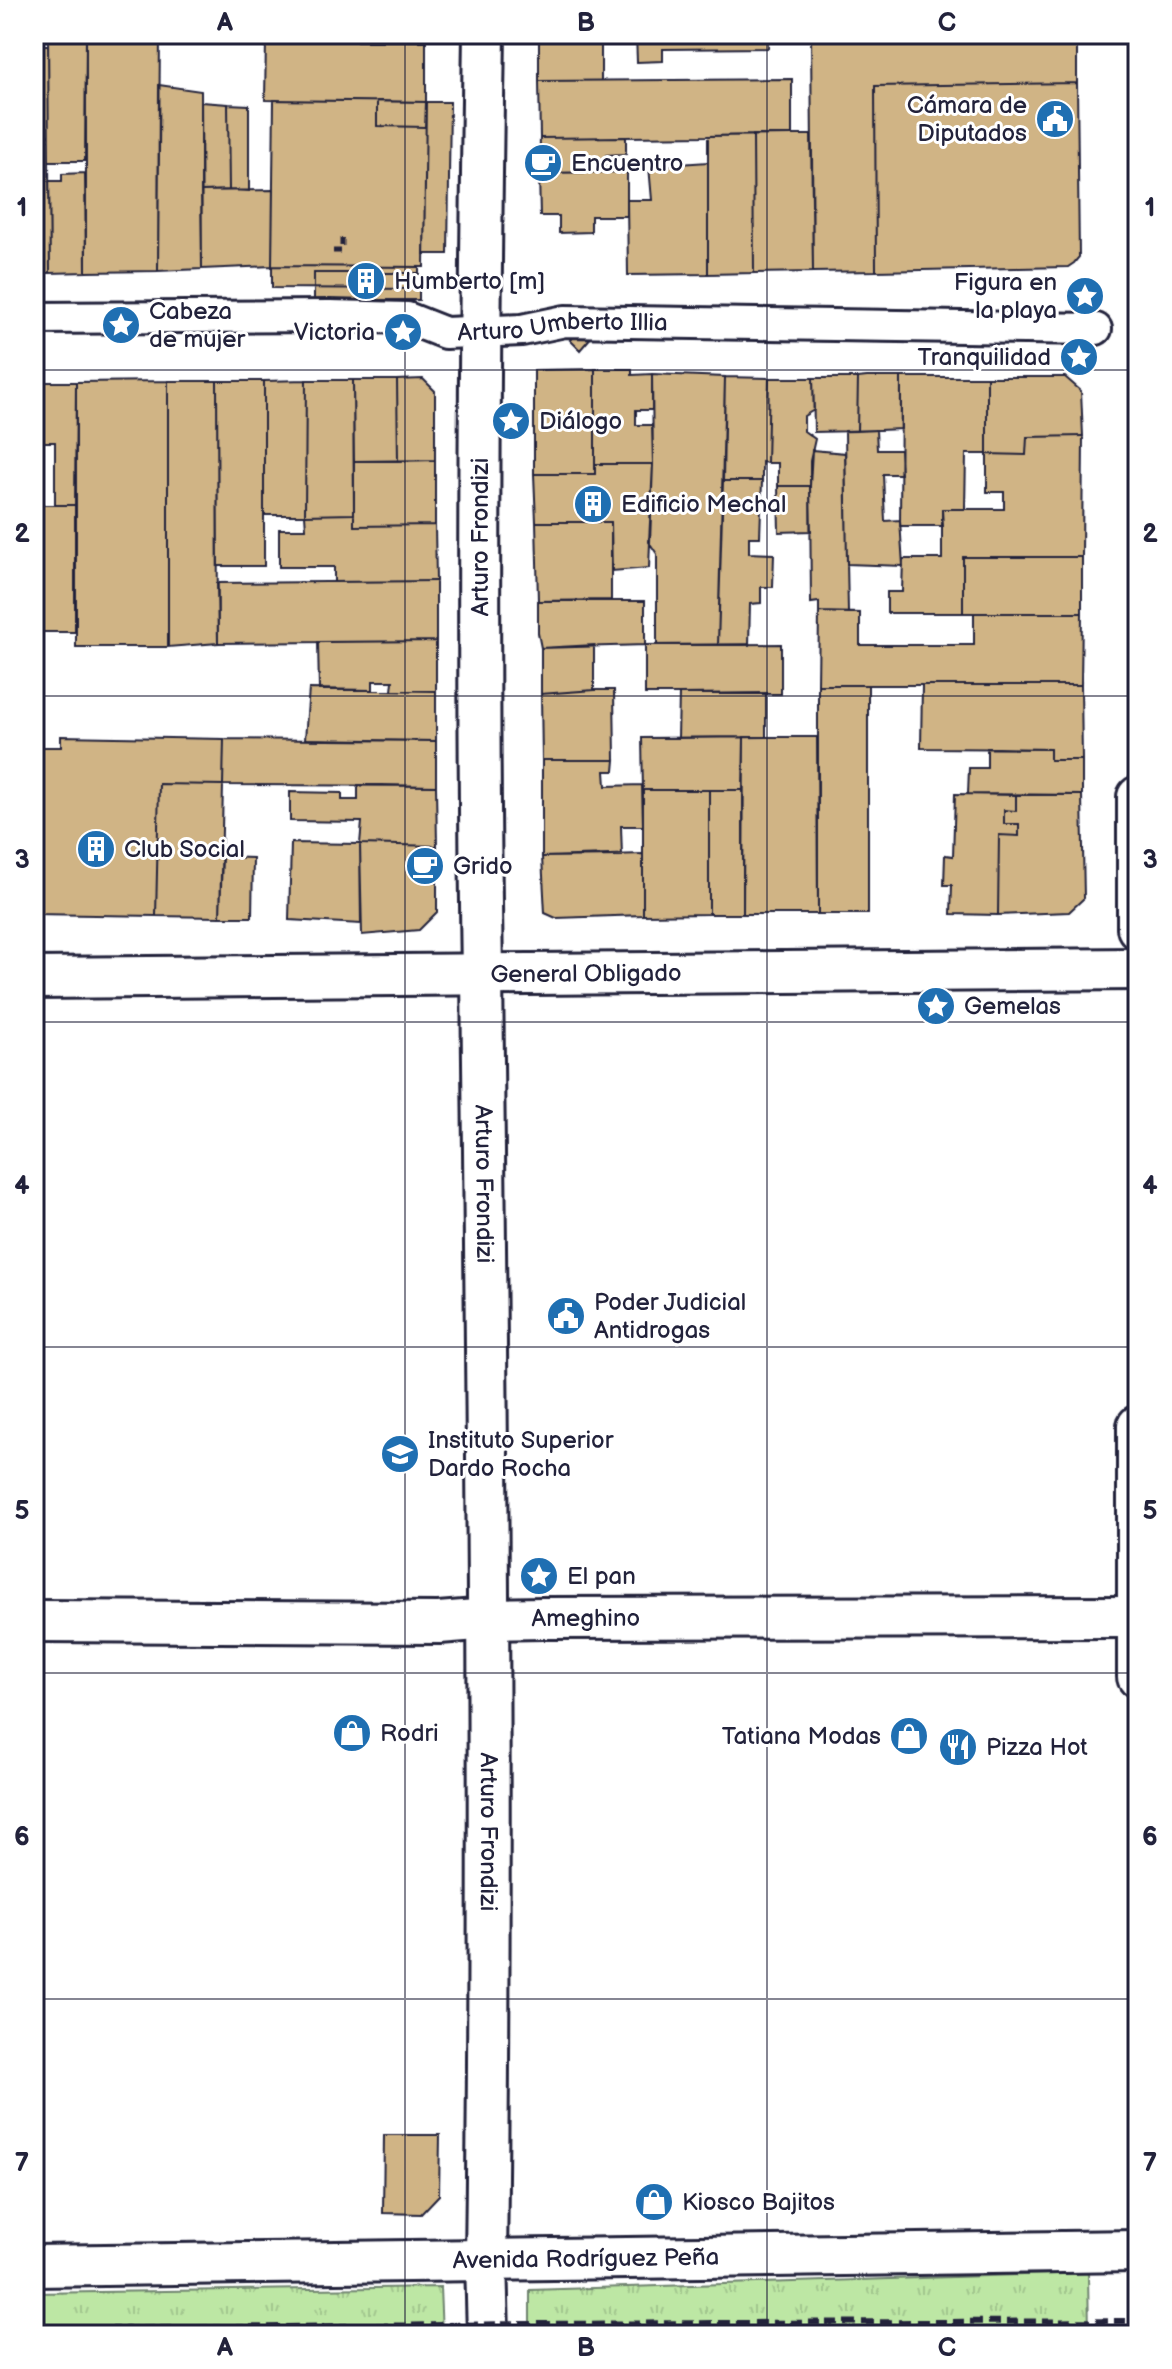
<svg xmlns="http://www.w3.org/2000/svg" width="1172" height="2369" viewBox="0 0 1172 2369" font-family="'Balsamiq Sans',sans-serif">
<style>
.grass{fill:url(#grass-tufts);stroke:#708470;stroke-width:2}
.building{fill:#d0b485;stroke:#22223b;stroke-width:2}
.lines{fill:none;stroke-linecap:round;stroke-linejoin:round}
.pedestrian-casing{stroke:#22223b;stroke-width:36}
.minor-casing{stroke:#22223b;stroke-width:46}
.path{stroke:#22223b;stroke-width:5;stroke-dasharray:8 6;stroke-linecap:butt}
.pedestrian{stroke:#fff;stroke-width:30}
.minor{stroke:#fff;stroke-width:40}
.rail{stroke:#22223b;stroke-width:6;stroke-dasharray:12 6;stroke-linecap:butt}
.grid{fill:none;stroke:#22223b;stroke-width:2;stroke-opacity:0.55}
.labels{text-anchor:middle;stroke-width:6;stroke-linejoin:round;paint-order:stroke}
.poi-label{font-size:24px;fill:#22223b;stroke:#fff;text-anchor:start}
.street-label{font-size:24px;fill:#22223b;stroke:#fff}
.neatline{fill:none;stroke:#22223b;stroke-width:3}
.grid-label{font-size:26px;text-anchor:middle;font-weight:bold;fill:#22223b}
</style>
<defs>
<pattern id="grass-tufts" width="24" height="20" patternUnits="userSpaceOnUse" patternTransform="scale(2)"><rect width="24" height="20" fill="#bde7a4"/><path d="M3 7l-1-3M5 7V3M7 7l1-3M15 17l-1-3M17 17v-4M19 17l1-3" fill="none" stroke="#a2c68e"/></pattern>
</defs>
<rect width="100%" height="100%" fill="#fff"/>
<filter id="ink" filterUnits="userSpaceOnUse"><feTurbulence type="fractalNoise" baseFrequency=".0125" numOctaves="2"/><feDisplacementMap in="SourceGraphic" scale="16" xChannelSelector="R" yChannelSelector="G"/><feConvolveMatrix kernelMatrix="1 2 1 2 8 2 1 2 1" color-interpolation-filters="sRGB"/></filter>
<g filter="url(#ink)">
<path class="grass" d="M1088,2273l1,62h-559v-45z
M440,2287l2,48h-408v-42z"/>
<path class="building" d="M48,34h38l-1,127h-36z
M86,34h74l-2,237 -72,1z
M306,34h120v7h-121z
M539,34h62v47h-62z
M636,34h132v14l-105,1v12l-26,1z
M811,34h266v49l-202,3 1,185 -63,1z
M266,40l160,1v61l-161,-2z
M34,45h14l2,228h-16z
M792,79v56l-252,3 -1,-57z
M1077,83l2,174 -5,6 -6,4 -192,4 -1,-185z
M159,85l42,6 1,178 -44,2z
M274,100l152,2 -2,165 -152,-1z
M377,101l49,1 -1,25 -48,-1z
M201,102l27,2 1,86 -28,1z
M426,102h24l-2,152h-24z
M228,104l21,1v86l-20,-1z
M753,135l1,138 -46,1v-138z
M753,135h58l2,137 -59,1z
M626,137v17l-20,1 -1,17 -66,1 1,-35z
M708,162v112l-80,1 -1,-75h25l-3,-34z
M627,172v44h-36v16l-32,1v-17h-19l-1,-43z
M85,173l1,99 -36,1 -1,-92h13v-7z
M273,190l-1,76 -70,3 -1,-78z
M272,266l147,1v22l-147,-1z
M314,273h105v27h-105z
M583,326l10,9 -13,15 -10,-10z
M595,369h37v6l20,-1v36h-16v15h16l1,39h-58z
M595,369v105h-61v-104z
M652,374l73,3 -7,268h-61v-91l-8,-12 4,-78z
M725,377l44,1 -2,85 -5,-1v19h-39z
M867,377h34v52l-44,2 1,-53z
M901,377h86v77h-21l-1,55h-23l1,17h-43z
M987,377h78l16,14 2,45 -56,1 -1,18 -39,-1z
M769,378h44l1,32 -10,6v15l11,8 -5,22v25h-32v-23h-11z
M813,378h45l-1,53 -43,1z
M423,379l12,12v69l-37,1 -1,-81z
M306,380h47l1,134 -49,1z
M306,380l-1,135h-41v-134z
M353,380h44l1,81h-44z
M168,381v266h-92v-265z
M168,381h49l1,262 -50,4z
M217,381h47v185h-46z
M34,382h42l-1,123h-20v-63h-21z
M876,430l1,20h23l1,24h-18l2,47 15,-1 3,46 -56,-2 -2,-133z
M1083,436l-1,121h-119v56h-76v-21h15l1,-33h39v-50h62v-17h-17v-38l39,1 1,-18z
M812,450l33,3 3,160 -29,-1v-10l-8,1 -1,-117z
M435,460v65l-81,1v-65z
M595,464h58l-4,104 -37,3 -1,-49h-75l-2,-48h61z
M723,481h39l-2,56h-11v16l25,1 -1,33h-12v16l-11,1 -1,41h-31z
M778,486h32l1,45 -32,1z
M34,505h41v127h-41z
M354,514v12l81,-1 1,56 -102,1v-15h-55v-38h27l-1,-14z
M536,522h75v78l-73,1z
M963,557h119v56h-119z
M436,581v60l-218,2 -1,-60z
M538,601h107v44l-104,3 -3,-15z
M819,612l41,1v32h114v-32h108l-1,72h-263z
M436,641v50h-44l1,-10h-20v9h-54l-1,-48z
M781,644v50h-136v-49z
M594,645v45l-53,4v-46z
M818,685h50v229h-50z
M922,685h159l1,75h-32v-11l-129,-1z
M309,689l127,2v50l-131,-2z
M594,690h20l1,70h-73l-1,-66z
M766,693v44l-88,1 1,-44z
M61,736l163,3 -1,46 -64,-1 -3,132 -122,-2v-143h5v-24h22z
M744,737l-1,53h-100l-1,-52z
M744,737h73l1,177h-75z
M224,739l212,2v45l-213,-1z
M987,748l63,1v11h32v35l-114,-1 1,-26h18z
M542,760h73l-1,11h-9l1,15 36,-1 1,41h-22l1,30 -80,1z
M159,784l64,1 -3,132 -64,-1z
M358,785l78,1 1,60 -77,-2 2,-22 -72,-1v-29l52,1v7h16z
M643,790h66v124l-66,1z
M709,790h34v124h-34z
M955,794l61,1v16l-12,-1v14h15v12l-20,-1 -1,80 -47,-1 1,-29h-8l1,-30 8,1z
M1016,795h66l2,103 -15,14 -71,3 1,-80 20,1v-12h-15v-14l12,1z
M291,843l69,1 1,80 -72,-4z
M360,844l77,2v66l-18,18 -57,5z
M643,854v61l-87,3 -11,-5 -3,-56z
M222,857l31,1 -1,59h-32z
M384,2135h56l-1,60 -18,19 -38,-1z"/>
<g class="lines">
<defs>
<g id="pedestrian">
<path id="s1" d="M34,318l296,-2 77,2 38,15 77,-3 43,-9 531,8"/>
</g>
<g id="minor">
<path id="s2" d="M484,34c-5,313 -7,627 -2,940 5,429 10,858 4,1286l2,75"/>
<path d="M1138,797v131"/>
<path id="s3" d="M34,978l1104,-9"/>
<path d="M1138,1426v251"/>
<path id="s4" d="M34,1621l405,2 50,-4 54,-1 595,-1"/>
<path id="s5" d="M34,2266l1104,-15"/>
</g>
</defs>
<use href="#pedestrian" class="pedestrian-casing"/>
<use href="#minor" class="minor-casing"/>
<path class="path" d="M333,251h9v-16"/>
<use href="#pedestrian" class="pedestrian"/>
<use href="#minor" class="minor"/>
<path class="rail" d="M34,2330l491,-6 613,-3"/>
</g>
</g>
<path class="grid" d="M405,34v2301M767,34v2301M34,370h1104M34,696h1104M34,1022h1104M34,1347h1104M34,1673h1104M34,1999h1104"/>
<defs>
<symbol id="civic-disc" viewBox="-11 -11 22 22"><circle r="9.5" fill="#1f6fb2" stroke="#fff"/><path d="M-.6-6.5H3V-4.5H.6V-3L4-1V1h2V6H-6V1h2V-1L-.6-3ZM-1.2 2.5V6h2.4V2.5Z" fill="#fff"/></symbol>
<symbol id="cafe-disc" viewBox="-11 -11 22 22"><circle r="9.5" fill="#1f6fb2" stroke="#fff"/><path d="M-5.5-4.5H6V0H3Q3 3.5 0 3.5H-2.5Q-5.5 3.5-5.5 0ZM3-3.2v2h1.7v-2ZM-6 4.5H4V6H-6Z" fill="#fff"/></symbol>
<symbol id="building-disc" viewBox="-11 -11 22 22"><circle r="9.5" fill="#1f6fb2" stroke="#fff"/><path d="M-4-6H4V6H1V3H-1V6H-4ZM-2.5-4.3h1.7v1.8h-1.7ZM.8-4.3h1.7v1.8H.8ZM-2.5-1h1.7V.8h-1.7ZM.8-1h1.7V.8H.8Z" fill="#fff"/></symbol>
<symbol id="sight-disc" viewBox="-11 -11 22 22"><circle r="9.5" fill="#1f6fb2" stroke="#fff"/><path d="M0-6L1.8-2.2L6-1.7L2.9 1.2L3.7 5.4L0 3.3L-3.7 5.4L-2.9 1.2L-6-1.7L-1.8-2.2Z" fill="#fff"/></symbol>
<symbol id="university-disc" viewBox="-11 -11 22 22"><circle r="9.5" fill="#1f6fb2" stroke="#fff"/><path d="M0-5L7-2L0 1L-7-2ZM-4 1L0 2.5L4 1V4Q0 6-4 4Z" fill="#fff"/></symbol>
<symbol id="shop-disc" viewBox="-11 -11 22 22"><circle r="9.5" fill="#1f6fb2" stroke="#fff"/><path d="M-5-2.5h2.3a2.7 3.5 0 0 1 5.4 0H5L5.5 6h-11ZM-1.5-2.5h3a1.5 2.3 0 0 0-3 0Z" fill="#fff"/></symbol>
<symbol id="restaurant-disc" viewBox="-11 -11 22 22"><circle r="9.5" fill="#1f6fb2" stroke="#fff"/><path d="M-5-6h1v4h1v-4h1v4h1v-4h1v5L-1.5 .5V6h-2V.5L-5-1ZM5-6V6H3V1.5H1.5Q1.5-4 5-6Z" fill="#fff"/></symbol>
</defs>
<g fill-rule="evenodd">
<use href="#civic-disc" x="1033" y="97" width="44" height="44"/>
<use href="#cafe-disc" x="521" y="141" width="44" height="44"/>
<use href="#building-disc" x="344" y="259" width="44" height="44"/>
<use href="#sight-disc" x="1063" y="274" width="44" height="44"/>
<use href="#sight-disc" x="99" y="303" width="44" height="44"/>
<use href="#sight-disc" x="381" y="310" width="44" height="44"/>
<use href="#sight-disc" x="1057" y="335" width="44" height="44"/>
<use href="#sight-disc" x="489" y="399" width="44" height="44"/>
<use href="#building-disc" x="571" y="482" width="44" height="44"/>
<use href="#building-disc" x="74" y="827" width="44" height="44"/>
<use href="#cafe-disc" x="403" y="844" width="44" height="44"/>
<use href="#sight-disc" x="914" y="984" width="44" height="44"/>
<use href="#civic-disc" x="544" y="1294" width="44" height="44"/>
<use href="#university-disc" x="378" y="1432" width="44" height="44"/>
<use href="#sight-disc" x="517" y="1554" width="44" height="44"/>
<use href="#shop-disc" x="330" y="1711" width="44" height="44"/>
<use href="#shop-disc" x="887" y="1714" width="44" height="44"/>
<use href="#restaurant-disc" x="936" y="1725" width="44" height="44"/>
<use href="#shop-disc" x="632" y="2180" width="44" height="44"/>
</g>
<g class="labels">
<g class="poi-label">
<text x="1027" y="113" text-anchor="end">Cámara de<tspan x="1027" dy="28">Diputados</tspan></text>
<text x="571" y="171">Encuentro</text>
<text x="394" y="289">Humberto [m]</text>
<text x="1057" y="290" text-anchor="end">Figura en<tspan x="1057" dy="28">la playa</tspan></text>
<text x="149" y="319">Cabeza<tspan x="149" dy="28">de mujer</tspan></text>
<text x="375" y="340" text-anchor="end">Victoria</text>
<text x="1051" y="365" text-anchor="end">Tranquilidad</text>
<text x="539" y="429">Diálogo</text>
<text x="621" y="512">Edificio Mechal</text>
<text x="124" y="857">Club Social</text>
<text x="453" y="874">Grido</text>
<text x="964" y="1014">Gemelas</text>
<text x="594" y="1310">Poder Judicial<tspan x="594" dy="28">Antidrogas</tspan></text>
<text x="428" y="1448">Instituto Superior<tspan x="428" dy="28">Dardo Rocha</tspan></text>
<text x="567" y="1584">El pan</text>
<text x="380" y="1741">Rodri</text>
<text x="881" y="1744" text-anchor="end">Tatiana Modas</text>
<text x="986" y="1755">Pizza Hot</text>
<text x="682" y="2210">Kiosco Bajitos</text>
</g>
<g class="street-label">
<text dy="8" stroke="none"><textPath href="#s1" startOffset="532">Arturo Umberto Illia</textPath></text>
<text transform="translate(480 537) rotate(-90)" y="8">Arturo Frondizi</text>
<text dy="8" stroke="none"><textPath href="#s3" startOffset="552">General Obligado</textPath></text>
<text dy="8" stroke="none"><textPath href="#s2" startOffset="1150">Arturo Frondizi</textPath></text>
<text dy="8" stroke="none"><textPath href="#s4" startOffset="552">Ameghino</textPath></text>
<text dy="8" stroke="none"><textPath href="#s2" startOffset="1798">Arturo Frondizi</textPath></text>
<text dy="8" stroke="none"><textPath href="#s5" startOffset="552">Avenida Rodríguez Peña</textPath></text>
</g>
</g>
<rect width="1172" height="2369" fill="none" stroke="#fff" stroke-width="88"/>
<rect x="44" y="44" width="1084" height="2281" class="neatline"/>
<g class="grid-label">
<text x="225" y="31">A</text>
<text x="586" y="31">B</text>
<text x="947" y="31">C</text>
<text x="22" y="216">1</text>
<text x="1150" y="216">1</text>
<text x="22" y="542">2</text>
<text x="1150" y="542">2</text>
<text x="22" y="868">3</text>
<text x="1150" y="868">3</text>
<text x="22" y="1194">4</text>
<text x="1150" y="1194">4</text>
<text x="22" y="1519">5</text>
<text x="1150" y="1519">5</text>
<text x="22" y="1845">6</text>
<text x="1150" y="1845">6</text>
<text x="22" y="2171">7</text>
<text x="1150" y="2171">7</text>
<text x="225" y="2356">A</text>
<text x="586" y="2356">B</text>
<text x="947" y="2356">C</text>
</g>
</svg>
